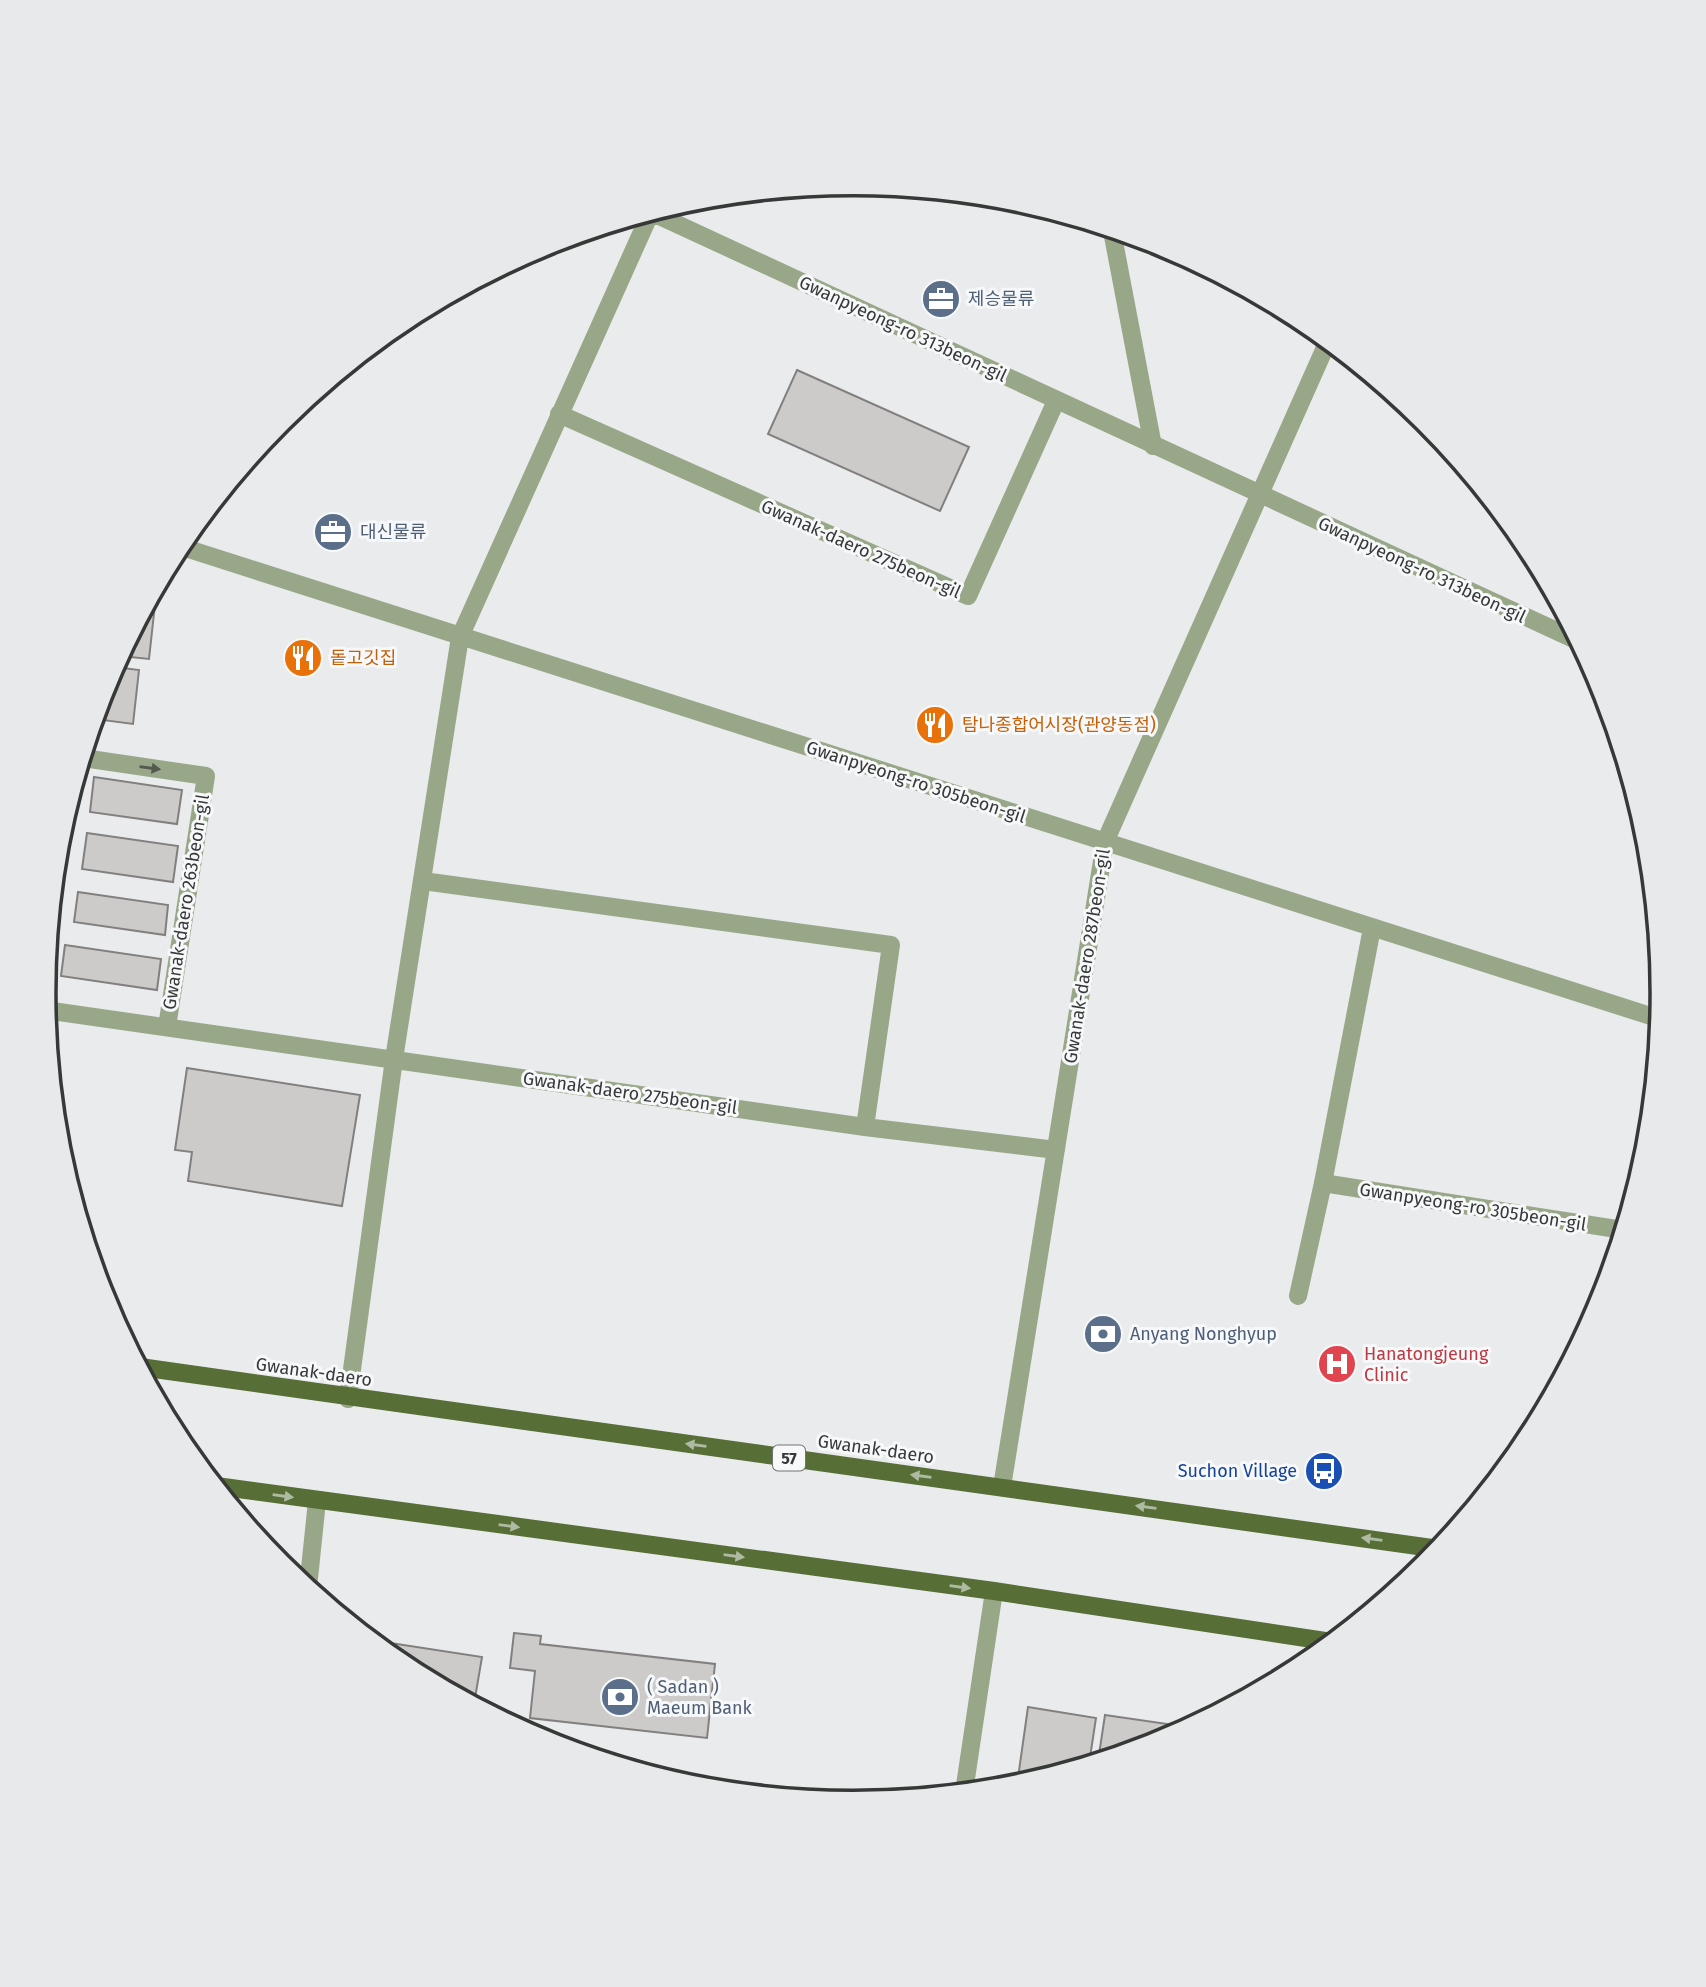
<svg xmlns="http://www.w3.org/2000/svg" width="1706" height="1987" viewBox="0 0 1706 1987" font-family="'Fira Sans','Noto Sans KR',sans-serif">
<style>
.building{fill:#cdcbca;stroke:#82807f;stroke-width:2}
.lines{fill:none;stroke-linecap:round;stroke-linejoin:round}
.lane{stroke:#99a789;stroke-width:18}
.street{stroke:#99a789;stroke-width:18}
.primary{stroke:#576e36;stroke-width:18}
.oneway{fill:#545950}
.oneway2{fill:#afbaa2}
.labels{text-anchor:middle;stroke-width:6;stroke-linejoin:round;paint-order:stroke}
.shield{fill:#f7f8fa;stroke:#717272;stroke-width:2}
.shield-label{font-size:16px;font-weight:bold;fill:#373838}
.service-label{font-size:18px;fill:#4e5e75;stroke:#f7f8fa;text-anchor:start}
.street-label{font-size:18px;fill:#373838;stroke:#f7f8fa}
.food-label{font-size:18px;fill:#c56008;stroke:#f7f8fa;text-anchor:start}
.health-label{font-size:18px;fill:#be3a42;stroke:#f7f8fa;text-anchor:start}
.transit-label{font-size:18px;fill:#164399;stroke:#f7f8fa;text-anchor:end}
.rim{fill:none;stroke:#373838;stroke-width:3.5}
</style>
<rect width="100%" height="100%" fill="#eaebed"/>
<path class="building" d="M797,370l172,77 -29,64 -172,-77z
M157,586l-8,73 -29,-3z
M115,667l24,3 -6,54 -38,-5 11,-36z
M94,777l88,13 -5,34 -87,-12z
M87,833l91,13 -5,36 -91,-13z
M57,857h5l-17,122z
M78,892l90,13 -3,30 -91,-13z
M65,945l96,14 -4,31 -96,-14z
M187,1068l173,27 -18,111 -154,-25 4,-29 -17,-2z
M514,1633l27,3 -1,8 175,20 -8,74 -177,-20 5,-47 -25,-3z
M371,1640l111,17 -8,47 -71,-38z
M1028,1707l68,11 -7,46 -72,21z
M1105,1715l83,12 -26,14 -64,20z"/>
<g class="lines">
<path class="lane" d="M1112,231l41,215
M1298,1296l25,-113"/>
<path class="street" d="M653,213l925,428
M559,414l409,182 88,-195
M179,546l1481,473
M83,758l123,18 -39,251
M423,881l468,64 -26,182
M1372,928l-49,255 300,47
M45,1010l820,117 191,23
M348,1399l46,-340 66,-422 190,-423
M1002,1487l103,-645 223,-501
M308,1588l9,-87
M964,1792l30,-201"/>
<path class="primary" d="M140,1367l1299,182
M216,1486l778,105 338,51"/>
</g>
<defs><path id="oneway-solid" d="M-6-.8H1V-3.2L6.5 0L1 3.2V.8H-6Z" transform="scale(1.75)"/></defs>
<use class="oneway" href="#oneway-solid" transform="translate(150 768) rotate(8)"/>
<g class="oneway2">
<use href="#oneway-solid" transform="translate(696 1445) rotate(-172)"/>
<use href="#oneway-solid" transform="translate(921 1476) rotate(-172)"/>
<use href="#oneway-solid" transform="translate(283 1496) rotate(8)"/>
<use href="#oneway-solid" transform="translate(1146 1507) rotate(-172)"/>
<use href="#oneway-solid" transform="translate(509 1526) rotate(8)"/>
<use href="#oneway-solid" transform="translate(1372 1539) rotate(-172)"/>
<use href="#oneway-solid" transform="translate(734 1556) rotate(8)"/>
<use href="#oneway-solid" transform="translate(960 1587) rotate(8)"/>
</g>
<defs>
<symbol id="office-disc" viewBox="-11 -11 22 22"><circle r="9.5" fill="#5c6f8a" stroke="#f7f8fa"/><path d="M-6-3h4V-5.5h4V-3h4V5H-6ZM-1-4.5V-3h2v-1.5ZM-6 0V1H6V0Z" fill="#fff"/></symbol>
<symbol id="restaurant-disc" viewBox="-11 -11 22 22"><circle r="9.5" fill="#e8710a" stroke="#f7f8fa"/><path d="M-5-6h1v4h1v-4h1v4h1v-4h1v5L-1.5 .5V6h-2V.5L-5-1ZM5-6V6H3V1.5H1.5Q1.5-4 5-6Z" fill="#fff"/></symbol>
<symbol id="bank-disc" viewBox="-11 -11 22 22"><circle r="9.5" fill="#5c6f8a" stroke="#f7f8fa"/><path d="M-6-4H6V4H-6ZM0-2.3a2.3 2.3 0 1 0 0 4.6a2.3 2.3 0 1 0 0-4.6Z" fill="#fff"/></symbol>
<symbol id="hospital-disc" viewBox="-11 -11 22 22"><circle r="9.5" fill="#e0444e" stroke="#f7f8fa"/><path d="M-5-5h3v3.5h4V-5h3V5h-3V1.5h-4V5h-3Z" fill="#fff"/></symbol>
<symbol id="bus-disc" viewBox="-11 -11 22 22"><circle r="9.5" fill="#1a4fb4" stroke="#f7f8fa"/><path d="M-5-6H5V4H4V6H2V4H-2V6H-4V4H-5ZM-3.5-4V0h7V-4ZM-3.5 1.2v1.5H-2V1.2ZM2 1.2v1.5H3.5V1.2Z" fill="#fff"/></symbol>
</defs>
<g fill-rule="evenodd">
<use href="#office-disc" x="919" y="277" width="44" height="44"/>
<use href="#office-disc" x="311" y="510" width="44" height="44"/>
<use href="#restaurant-disc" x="281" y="636" width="44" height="44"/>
<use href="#restaurant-disc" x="913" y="703" width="44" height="44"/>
<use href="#bank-disc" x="1081" y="1312" width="44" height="44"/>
<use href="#hospital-disc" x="1315" y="1342" width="44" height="44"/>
<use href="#bus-disc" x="1302" y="1449" width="44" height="44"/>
<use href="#bank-disc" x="598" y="1675" width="44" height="44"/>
</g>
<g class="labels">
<rect class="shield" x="773" y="1445.5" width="32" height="25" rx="5"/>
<g class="shield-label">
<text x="789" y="1464">57</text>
</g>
<g class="service-label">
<text x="968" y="305">제승물류</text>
<text x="360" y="538">대신물류</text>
<text x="1130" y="1340">Anyang Nonghyup</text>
<text x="647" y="1693">( Sadan )<tspan x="647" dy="21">Maeum Bank</tspan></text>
</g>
<g class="street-label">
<text transform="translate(903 329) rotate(25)" y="6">Gwanpyeong-ro 313beon-gil</text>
<text transform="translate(861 549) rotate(24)" y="6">Gwanak-daero 275beon-gil</text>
<text transform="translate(1422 570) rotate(25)" y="6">Gwanpyeong-ro 313beon-gil</text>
<text transform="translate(916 782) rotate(18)" y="6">Gwanpyeong-ro 305beon-gil</text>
<text transform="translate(186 902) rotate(-81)" y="6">Gwanak-daero 263beon-gil</text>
<text transform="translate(1087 956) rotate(-81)" y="6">Gwanak-daero 287beon-gil</text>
<text transform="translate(630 1093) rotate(8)" y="6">Gwanak-daero 275beon-gil</text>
<text transform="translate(1473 1207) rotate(9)" y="6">Gwanpyeong-ro 305beon-gil</text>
<text transform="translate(314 1372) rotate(8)" y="6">Gwanak-daero</text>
<text transform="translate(876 1449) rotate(8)" y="6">Gwanak-daero</text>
</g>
<g class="food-label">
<text x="330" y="664">돝고깃집</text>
<text x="962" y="731">탐나종합어시장(관양동점)</text>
</g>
<g class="health-label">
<text x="1364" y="1360">Hanatongjeung<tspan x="1364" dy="21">Clinic</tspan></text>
</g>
<g class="transit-label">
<text x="1297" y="1477">Suchon Village</text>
</g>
</g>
<path d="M0 0H1706V1987H0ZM56 993a797 797 0 1 1 1594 0a797 797 0 1 1-1594 0Z" fill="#e8e9ea" fill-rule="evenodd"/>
<path class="rim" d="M56 993a797 797 0 1 1 1594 0a797 797 0 1 1-1594 0Z"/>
</svg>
